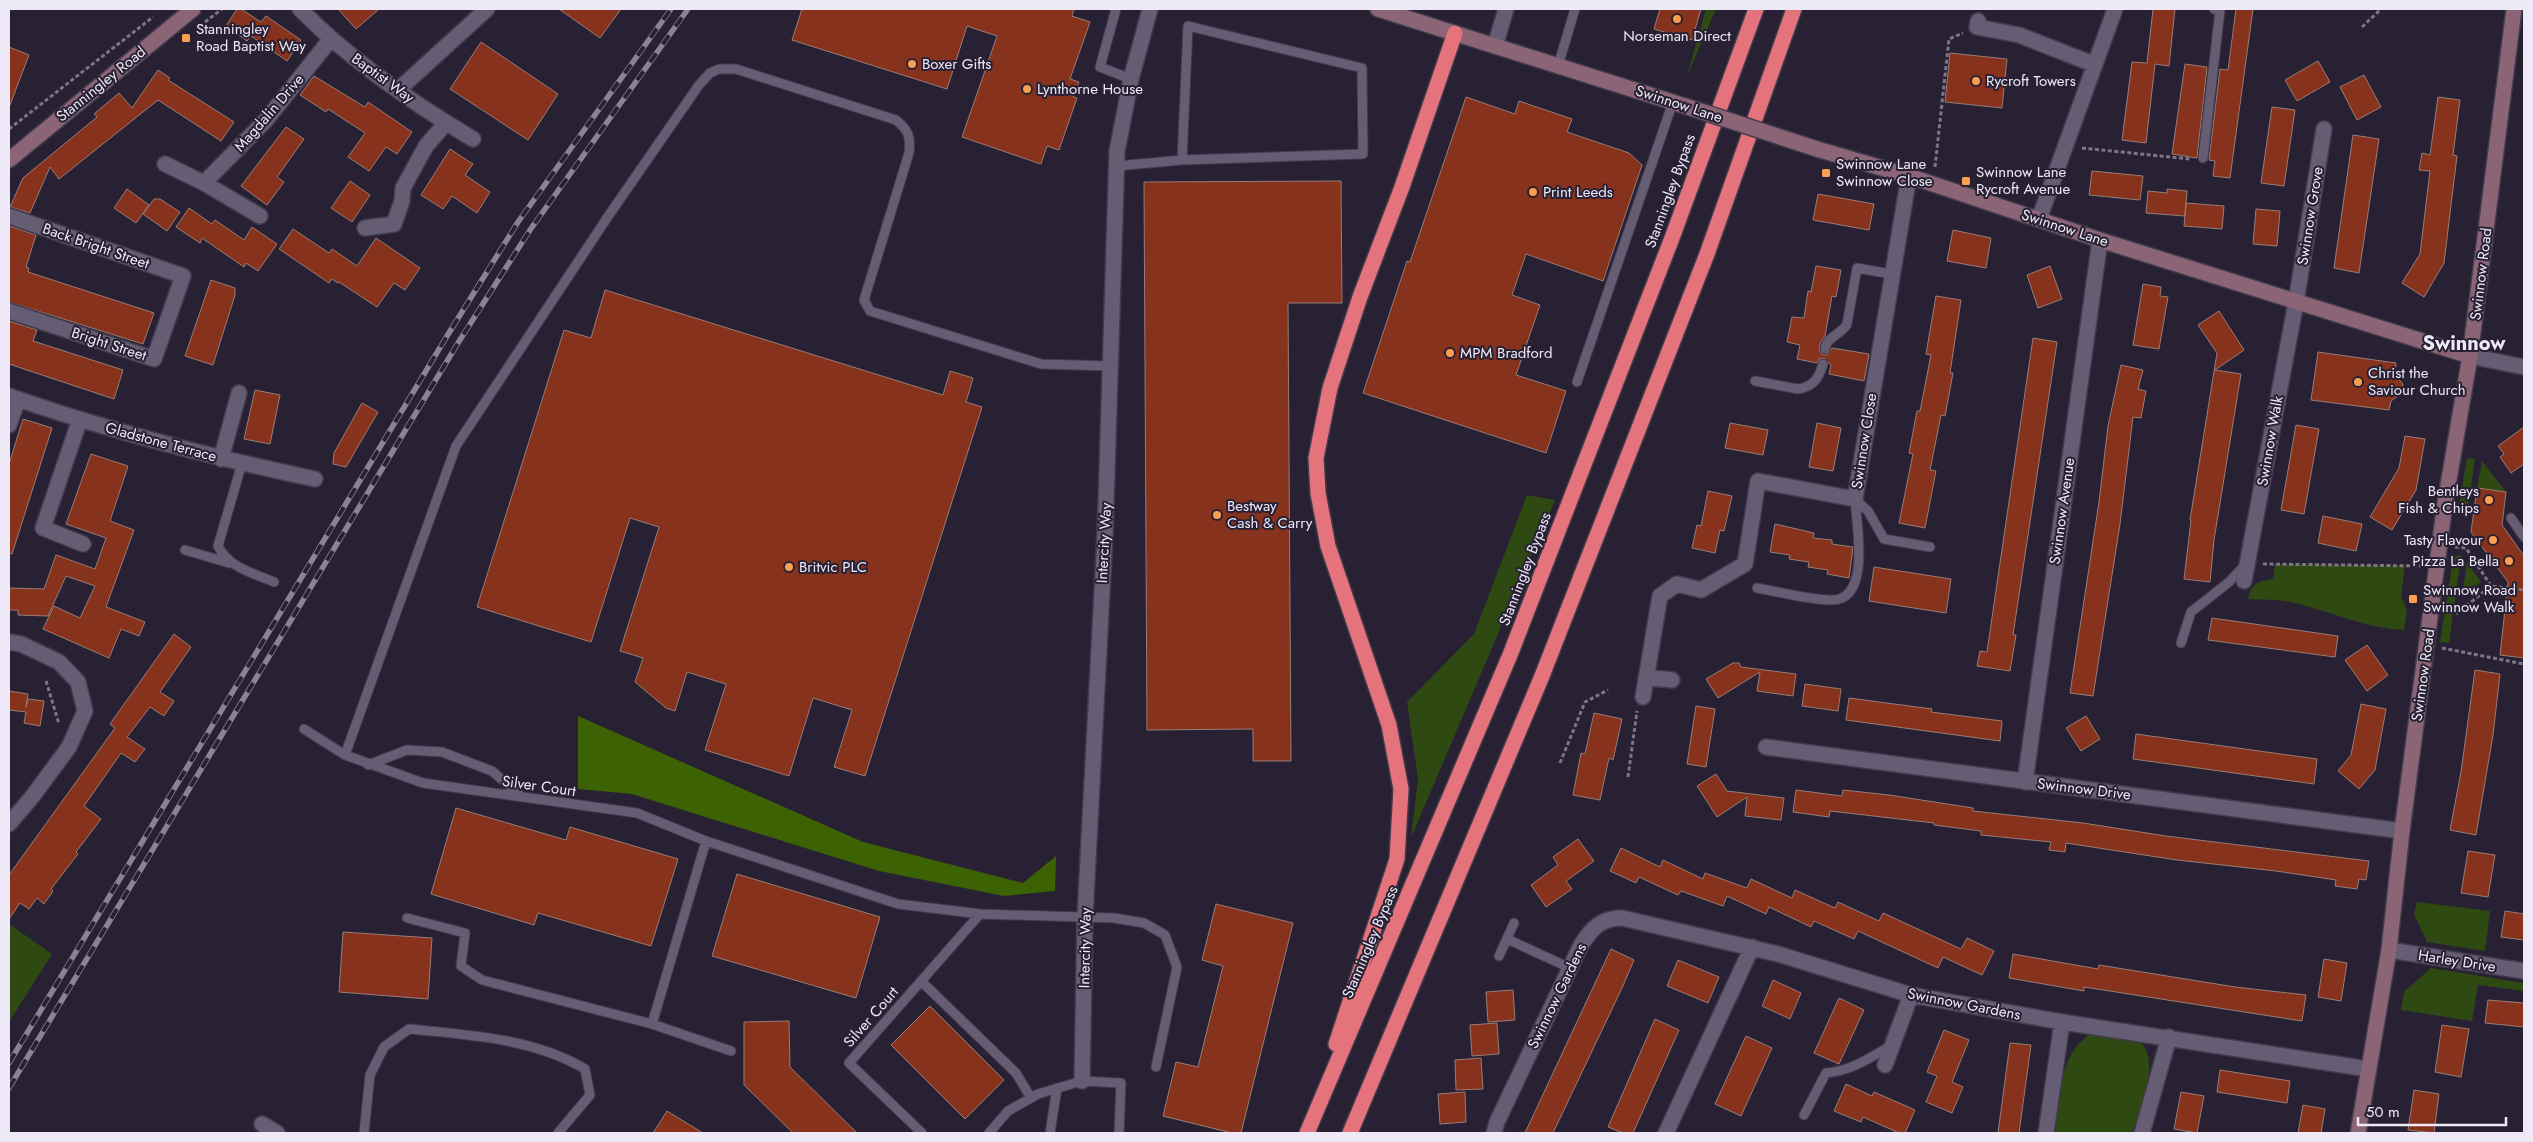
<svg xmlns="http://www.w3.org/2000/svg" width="2533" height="1142" viewBox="0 0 2533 1142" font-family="Jost,sans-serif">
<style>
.green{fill:#2f4912}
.forest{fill:#3c6204}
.building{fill:#86321d;stroke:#997d76}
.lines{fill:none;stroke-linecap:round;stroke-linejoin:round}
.lane-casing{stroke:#413b4c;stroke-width:11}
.street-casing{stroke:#413b4c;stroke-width:18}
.secondary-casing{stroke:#413b4c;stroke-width:18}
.highway-casing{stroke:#413b4c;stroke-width:18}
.path{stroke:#7c7687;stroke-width:3;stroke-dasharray:4 2.5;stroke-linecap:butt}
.lane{stroke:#655d74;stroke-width:9}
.street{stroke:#655d74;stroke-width:15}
.secondary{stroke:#8b6476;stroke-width:15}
.highway{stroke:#e5737b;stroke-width:15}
.rail-casing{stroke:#898394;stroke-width:5.5}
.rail{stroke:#282134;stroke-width:4;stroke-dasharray:11;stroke-linecap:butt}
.secondary-bridge-casing{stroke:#413b4c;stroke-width:18;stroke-linecap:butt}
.secondary-bridge{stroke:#8b6476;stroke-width:15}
.poi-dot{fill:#fb9e50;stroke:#282134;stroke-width:2}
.labels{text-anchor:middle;stroke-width:4;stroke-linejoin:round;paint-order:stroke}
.poi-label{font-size:15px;fill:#ede9f7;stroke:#282134;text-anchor:start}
.street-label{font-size:15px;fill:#ede9f7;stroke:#282134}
.district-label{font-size:20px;font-weight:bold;fill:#ede9f7;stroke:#282134}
</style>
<rect width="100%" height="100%" fill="#282134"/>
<path class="green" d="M1706,9h10l-29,67z
M2467,458l8,1 -8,54 -9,-2z
M2482,461l24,31 -29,-4z
M1527,495l28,5 -144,338 7,-59 -11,-77 67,-68z
M2458,555l3,1 -12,87 -9,-1 13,-83z
M2467,562l14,20 -19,14z
M2275,564l130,2 -4,30 6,14 -3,20c-39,-2 -72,-18 -109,-27 -15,-4 -32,-3 -47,-4 3,-15 10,-18 25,-20z
M2417,902l73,9 -5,40 -58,-9 -13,-28z
M9,924l43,30 -43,68z
M2431,968l93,15v8l-46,-6 -6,36 -71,-11 3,-18z
M2089,1035c15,0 33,-2 46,4 30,14 4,72 -3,94h-77c5,-34 3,-77 34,-98z"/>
<path class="forest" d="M578,716l285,126 160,41 33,-27 -1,35 -51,5 -125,-25 -247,-77 -54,-5z"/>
<path class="building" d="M237,9h4l20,13 5,-6 35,24 -14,21 -36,-25 -4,5 -21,-15z
M338,9h41l-23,20z
M559,9h62l-21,29z
M802,9h272l-2,7 18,6 -20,57 9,3 -6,15 4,1 -18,52 -12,-4 -6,18 -79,-27 35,-101 -30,-10 -20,63 -155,-49z
M1660,9h41l-9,31 -38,-11z
M2153,9h22l-6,57 -14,-2 -9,79 -24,-3 10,-78 15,1z
M2236,9h17l-23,169 -17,-2 2,-15 -6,-1 11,-91 8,1z
M481,42l77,52 -30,46 -78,-51z
M9,47l20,8 -19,50h-1z
M1950,53l57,6 -5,49 -57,-6z
M2318,61l12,21 -33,19 -12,-21z
M2185,64l22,3 -10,91 -25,-4z
M158,70l12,8 -2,2 66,42 -13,19 -63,-41 -99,79 -9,-12 -20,46 -20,-6 13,-29 74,-61 -3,-3 25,-21 13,15z
M2364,75l17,32 -24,13 -17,-33z
M314,76l51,31 3,-5 44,30 -15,22 -11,-7 -17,24 -21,-14 17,-24 -37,-24 -2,3 -26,-17z
M1466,97l49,17 4,-13 53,18 -5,13 62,21 13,12 -39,116 -77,-27 -14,41 28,10 -24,70 50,16 -20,62 -183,-60 44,-132 3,1z
M2438,97l22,3 -7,55 4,1 -13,107 -20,34 -22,-14 18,-29 10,-83 -11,-1 3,-17 8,2z
M2272,107l23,3 -11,76 -23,-3z
M286,127l18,12 -27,38 7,5 -17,23 -26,-19z
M2353,135l26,4 -20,134 -25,-5z
M450,149l23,15 -8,11 25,17 -13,21 -25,-17 -9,13 -22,-14z
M2092,171l51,5 -3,24 -51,-5z
M350,181l20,14 -18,27 -21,-14z
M1341,181l1,122h-54l3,458h-38v-32l-106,1 -3,-548z
M127,189l22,16 -13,18 -22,-15z
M2167,189l20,2 -2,25 -39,-3 2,-22 19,2z
M1818,194l56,10 -5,26 -56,-10z
M154,199h6l20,13 -13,19 -24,-17z
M2186,203l38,3 -2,23 -38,-3z
M189,208l23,16 3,-4 29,20 8,-13 25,17 -19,27 -12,-8 -2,4 -42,-29 -2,5 -24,-16z
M2256,209l24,2 -3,35 -24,-2z
M9,226l27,9 -10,32 3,1 -1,4 126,41 -11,31 -134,-42z
M293,229l36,24 3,-4 25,17 19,-28 44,30 -15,22 -11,-7 -17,24 -38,-25 -1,1 -6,-4 -3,4 -50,-34z
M1953,230l38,8 -5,30 -39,-7z
M1816,266l25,4 -5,27 -4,-1 -7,40 -5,7 -1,8 4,4h4l5,-7 37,6 -5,27 -35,-7 2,-9 -7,-7 -5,1 -2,4 -20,-4 3,-14 -13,-3 5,-25 12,1 4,-27 3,1z
M2050,266l12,33 -24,9 -11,-33z
M211,280l24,8v7l-22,70 -28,-9z
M2143,284l18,3 -1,9 8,1 -9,52 -26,-4z
M605,290l338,105 7,-24 23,7 -7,24 16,5 -117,369 -31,-9 18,-57 -39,-12 -24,78 -84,-26 21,-66 -39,-12 -12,39 -9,-3 -31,-26 8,-24 -23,-7 39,-124 -29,-9 -39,124 -114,-35 87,-277 27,8z
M1936,296l25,4 -11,73h3l-8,43 -4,-1 -11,55 6,1 -11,57 -26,-5 14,-69 -4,-1 8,-42h3l11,-56 -5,-1z
M2219,311l25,39 -29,20 26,4 -27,166 -4,42 -26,-3 7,-58 -1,-1 27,-167 -19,-28z
M9,321l28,9 -4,11 90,29 -9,29 -105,-35z
M2033,338l24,4 -44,293h3l-6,36 -33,-5 3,-15 7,1z
M2318,352l78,11 -1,12 8,9 -1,9 -11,8 -2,9 -78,-10z
M2121,365l22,5 -5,19 8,2 -5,27 -8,-1 -13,107 -27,172 -23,-3 29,-191 9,-76z
M255,390l25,5 -10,49 -26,-5z
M362,403l16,9 -32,55 -13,-3 1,-11z
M23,419l29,9 -40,126 -3,-1v-89z
M1730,423l38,7 -5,25 -38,-7z
M1817,423l24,5 -8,43 -24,-4z
M2296,425l23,4 -15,85 -23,-4z
M2524,427v37l-13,9 -11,-16 4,-3 -6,-8z
M2405,436l20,3 -9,51 -24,40 -22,-13 29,-49z
M91,454l37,12 -18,55 24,9 -28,77 39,15 -6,14 -18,-7 -12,29 -66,-29 11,-23 26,12 15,-32 -29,-10 -18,40 -30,-1v-5h-9v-22l35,1 12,-34 39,14 11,-31 -40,-14z
M2477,488l29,4 -4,33 22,31v102l-24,-3 8,-73 -37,-50z
M1708,491l24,5 -8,35 -4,-1 -5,23 -23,-5 5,-23 4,1z
M2323,516l39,8 -6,27 -38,-8z
M1775,524l39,9 -1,5 19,2v4l21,3 -4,31 -22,-4 1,-4 -20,-3 1,-5 -20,-3 1,-4 -20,-3z
M1874,567l77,12 -5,34 -77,-12z
M2212,618l126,18 -3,21 -127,-17z
M174,634l17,13 -31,45 14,9 -10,15 -14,-9 -23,30 18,12 -10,13 -14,-9 -37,53 17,13 -25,33 2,2 -27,35 2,2 -9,13 -7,-6 -8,11 -9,-6 -11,16v-44l106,-147 -5,-4z
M2367,645l21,30 -21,16 -22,-31z
M1733,663h6l2,4 55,7 -3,22 -36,-5 3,-19 -42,26 -12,-19z
M2475,670l25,4 -7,61 -17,100 -26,-5 11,-58z
M1805,684l36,5 -3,22 -36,-5z
M9,691l19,3 -2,13 2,-8 16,2 -4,25 -16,-3 2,-11 -17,-2z
M1849,698l83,11 -1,3 71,9 -2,20 -154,-21z
M2361,704l25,5 -11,61 -16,19 -21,-18 13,-16z
M1696,706l19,3 -9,58 -19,-3z
M1594,713l28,6 -9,41 -4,-2 -9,42 -27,-5 8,-42 4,1z
M2086,716l14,23 -19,12 -15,-23z
M2136,734l181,25 -3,25 -181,-25z
M1716,774l11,17 57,7 -3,22 -36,-4 2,-19 -30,20 -20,-31z
M1796,790l46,6 1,-6 46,5 84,13v3l110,12 83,13 203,25 -3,19 -7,-1 -2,10 -22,-3 1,-6 -60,-9 -99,-11 -111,-17 -1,9 -16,-2 2,-8 -70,-7v-4l-47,-6v-2l-104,-12 -1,6 -36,-5z
M456,808l110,32 4,-13 108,32 -27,87 -113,-33 -4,12 -103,-31z
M1578,839l16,22 -28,20 6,8 -26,18 -15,-22 27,-20 -5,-8z
M1621,848l39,19 3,-7 40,19 2,-6 42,15 4,-9 41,19 3,-8 40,18 3,-6 41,19 4,-8 78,36 6,-11 27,13 -12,24 -39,-18 -5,11 -80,-37 -4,8 -40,-18 -3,6 -42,-20 -3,7 -39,-18 -4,10 -42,-15 -3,4 -39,-18 -3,6 -26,-12z
M2468,851l27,4 -7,42 -27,-4z
M737,874l143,43 -24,81 -144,-42z
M1216,904l77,19 -52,210h-9l-69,-17 13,-54 22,5 25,-101 -21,-6z
M2505,911l19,3v26l-23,-3z
M343,932l89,6 -4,61 -89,-7z
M1611,949l23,11 -12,28 -69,145h-28z
M2013,954l85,15 1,-4 136,22 71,8 -4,26 -218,-34v4l-75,-13z
M2324,959l23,4 -6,38 -23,-4z
M1678,960l41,17 -11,26 -41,-17z
M1773,980l28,13 -11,26 -28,-13z
M1513,990l2,30 -27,2 -2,-30z
M1839,998l25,12 -25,54 -25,-11z
M2488,1000l36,3v24l-39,-4z
M930,1006l74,74 -39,39 -74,-74z
M1655,1019l24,11 -46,103h-10l-15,-6z
M789,1021l1,46 67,66h-64l-49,-48v-63z
M1497,1023l2,31 -27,2 -2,-31z
M2442,1025l27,4 -8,48 -26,-5z
M1944,1030l25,10 -17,42 11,5 -11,26 -26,-11 11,-26 -10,-4z
M1746,1036l26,12 -31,68 -26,-12z
M2010,1043l21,2 -12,88h-21z
M1481,1058l2,31 -27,1 -1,-30z
M2220,1070l70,11 -3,22 -70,-11z
M1846,1084l26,12 2,-4 41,18 -10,23h-6l-36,-16 -2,5 -27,-11z
M2414,1090l25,4 -5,39 -26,-3z
M1465,1092l1,30 -26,2 -2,-30z
M2181,1092l23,4 -7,37 -23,-4z
M2303,1105l22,4 -4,24h-23z
M667,1111l36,22h-50z"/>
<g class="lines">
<defs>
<path id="lane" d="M1116,9l-16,58 31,12
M1558,66l17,-57
M2203,158l17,-148 -6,-1
M1117,166l65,-6 181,-6 -1,-86 -174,-42 -6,134
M1825,349c2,-13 16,-14 22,-25l10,-56 34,6
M1755,381l43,8c15,-2 21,-11 25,-25
M1577,382l96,-280
M242,463l-24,83c11,22 35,27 56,36
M1855,499l13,12 16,28 46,8
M2511,518l13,19
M185,550l44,13
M1757,588c23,4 52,12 75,12 40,0 24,-78 23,-101
M2181,643l10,-31 38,-30 16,-17
M304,729l41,26 78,28 214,30 69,28 192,63 82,10 134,4 30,5 21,12 12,32 -21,100
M345,755l111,-309 153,-231 90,-130 11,-12 9,-4h17l160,51c12,10 15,16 13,33l-45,147 6,11 171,53 69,2
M368,765l39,-15 35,2 50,19 30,26
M407,918l58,15 -4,33 21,14 170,44 54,-183
M1507,939l63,29
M1499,956l15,-33
M921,981l95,92 15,25
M652,1024l79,27
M1804,1115l22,-42c25,-2 44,-15 66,-28
M364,1133l6,-58 14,-28 25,-18c59,6 124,9 176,40l5,26 -32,38
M922,1133l-73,-70 131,-149
M989,1133l19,-22 30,-17 44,-13 39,2 -2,50
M1050,1133l7,-45"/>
<path id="street" d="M300,9c50,51 111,93 173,130
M1978,21l-1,6 42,8 74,29
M1495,46l11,-37
M398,90l89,-81
M165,164l39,19 62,-63 64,-80
M204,183l56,33
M9,216l174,60 -29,83 -145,-48
M2039,219l76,-210
M365,228l29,-4 8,-23 1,-13 23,-42 20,-23
M2470,356l54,11
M9,396c100,35 202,61 306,83
M80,419l-37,109 40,16
M9,425l9,-26
M221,459l18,-66
M2244,581l52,-279 28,-173
M9,642l12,2 38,18 19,20 7,29 -16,36 -37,50 -23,27
M1646,677l26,3
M1643,697l17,-101 17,-12 24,6 44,-26 13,-83 97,18 54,-323
M1766,747l636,84
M2025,782l75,-542
M2389,950l135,21
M1885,1065l26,-70
M1082,1081l3,-164 20,-382 12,-384 14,-72 19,-70
M262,1124l15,9
M1494,1133l3,-11 84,-177c11,-17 20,-27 41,-27l156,36 133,41 151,27 306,47
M1666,1133l86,-186
M2046,1133l16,-111
M2142,1133l27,-96"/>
<path id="secondary" d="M1378,9l307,97
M1817,149l92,27 191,64 370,116
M9,160l184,-151
M2358,1133l31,-183 13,-119 43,-328 25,-147 44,-347"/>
<path id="highway" d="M1336,1044l61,-185 4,-70 -12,-64 -61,-179 -10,-53 -2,-35 14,-70 30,-91 42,-110 53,-154
M1307,1133l203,-478 162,-417 84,-229
M1350,1133l192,-457 165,-422 87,-245"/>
</defs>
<use href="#lane" class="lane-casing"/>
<use href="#street" class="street-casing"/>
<use href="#secondary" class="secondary-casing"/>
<use href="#highway" class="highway-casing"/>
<path class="path" d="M205,22l17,-13
M2362,27l19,-18
M9,129l144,-112
M2082,148l108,11
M1935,167l14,-128 14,-6
M2455,547l11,1 25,38 33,4
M2263,564l159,2
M2456,614l35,-28
M2442,648l82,16
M46,681l13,43
M1560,763l25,-61 23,-12
M1628,777l9,-66"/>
<use href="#lane" class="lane"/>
<use href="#street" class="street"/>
<use href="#secondary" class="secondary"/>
<use href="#highway" class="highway"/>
<defs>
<path id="rail" d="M9,1063l438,-727 71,-114 153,-213
M9,1088l449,-745 72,-113 158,-221"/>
</defs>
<use href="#rail" class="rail-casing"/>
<use href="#rail" class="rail"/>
<defs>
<path id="secondary-bridge" d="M1685,106l132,43"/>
</defs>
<use href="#secondary-bridge" class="secondary-bridge-casing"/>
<use href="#secondary-bridge" class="secondary-bridge"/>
</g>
<g class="poi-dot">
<circle cx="1677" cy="19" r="5"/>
<rect x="181" y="33" width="10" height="10" rx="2.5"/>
<circle cx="912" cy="64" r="5"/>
<circle cx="1976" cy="81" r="5"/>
<circle cx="1027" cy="89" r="5"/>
<rect x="1821" y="168" width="10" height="10" rx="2.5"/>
<rect x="1961" y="176" width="10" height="10" rx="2.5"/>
<circle cx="1533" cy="192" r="5"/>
<circle cx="1450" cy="353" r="5"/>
<circle cx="2358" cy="382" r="5"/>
<circle cx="2489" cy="500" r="5"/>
<circle cx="1217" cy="515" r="5"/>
<circle cx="2493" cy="540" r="5"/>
<circle cx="2509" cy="561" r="5"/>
<circle cx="789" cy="567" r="5"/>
<rect x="2408" y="594" width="10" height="10" rx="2.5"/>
</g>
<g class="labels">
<g class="poi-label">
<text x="196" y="34">Stanningley<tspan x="196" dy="17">Road Baptist Way</tspan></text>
<text x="1677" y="41" text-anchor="middle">Norseman Direct</text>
<text x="922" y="69">Boxer Gifts</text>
<text x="1986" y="86">Rycroft Towers</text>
<text x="1037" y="94">Lynthorne House</text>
<text x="1836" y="169">Swinnow Lane<tspan x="1836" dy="17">Swinnow Close</tspan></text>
<text x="1976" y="177">Swinnow Lane<tspan x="1976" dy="17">Rycroft Avenue</tspan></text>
<text x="1543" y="197">Print Leeds</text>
<text x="1460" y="358">MPM Bradford</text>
<text x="2368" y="378">Christ the<tspan x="2368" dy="17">Saviour Church</tspan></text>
<text x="2479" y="496" text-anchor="end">Bentleys<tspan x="2479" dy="17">Fish &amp; Chips</tspan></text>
<text x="1227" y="511">Bestway<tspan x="1227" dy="17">Cash &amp; Carry</tspan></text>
<text x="2483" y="545" text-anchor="end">Tasty Flavour</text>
<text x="2499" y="566" text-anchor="end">Pizza La Bella</text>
<text x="799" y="572">Britvic PLC</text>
<text x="2423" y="595">Swinnow Road<tspan x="2423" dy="17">Swinnow Walk</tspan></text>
</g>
<g class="street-label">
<text transform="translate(383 78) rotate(36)" y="5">Baptist Way</text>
<text transform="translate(101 84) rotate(-39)" y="5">Stanningley Road</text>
<text transform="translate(1679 104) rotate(18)" y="5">Swinnow Lane</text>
<text transform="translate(269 113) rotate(-49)" y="5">Magdalin Drive</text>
<text transform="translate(1670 191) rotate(-70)" y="5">Stanningley Bypass</text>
<text transform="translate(2310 216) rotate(-81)" y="5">Swinnow Grove</text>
<text transform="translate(2065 228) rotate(18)" y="5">Swinnow Lane</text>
<text transform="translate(96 246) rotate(19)" y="5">Back Bright Street</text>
<text transform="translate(2481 274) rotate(-83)" y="5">Swinnow Road</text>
<text transform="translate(109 344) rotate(18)" y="5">Bright Street</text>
<text transform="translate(1864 441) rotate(-81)" y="5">Swinnow Close</text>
<text transform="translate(2270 441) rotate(-80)" y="5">Swinnow Walk</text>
<text transform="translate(161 442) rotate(15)" y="5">Gladstone Terrace</text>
<text transform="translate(2062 511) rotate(-82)" y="5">Swinnow Avenue</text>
<text transform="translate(1104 543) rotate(-87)" y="5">Intercity Way</text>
<text transform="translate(1525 569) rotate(-69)" y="5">Stanningley Bypass</text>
<text transform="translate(2423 675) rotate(-82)" y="5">Swinnow Road</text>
<text transform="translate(539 786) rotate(8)" y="5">Silver Court</text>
<text transform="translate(2084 789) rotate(7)" y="5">Swinnow Drive</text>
<text transform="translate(1370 942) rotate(-67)" y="5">Stanningley Bypass</text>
<text transform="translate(1085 948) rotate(-89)" y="5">Intercity Way</text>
<text transform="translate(2457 961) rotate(9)" y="5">Harley Drive</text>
<text transform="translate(1557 996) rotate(-64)" y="5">Swinnow Gardens</text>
<text transform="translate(1964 1004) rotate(11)" y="5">Swinnow Gardens</text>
<text transform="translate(871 1017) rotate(-49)" y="5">Silver Court</text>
</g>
<g class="district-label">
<text x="2464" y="350">Swinnow</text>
</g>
</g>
<rect width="2533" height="1142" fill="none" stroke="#ede9f7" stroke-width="20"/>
<path d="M2358 1117v8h148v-8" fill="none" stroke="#ede9f7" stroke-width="2.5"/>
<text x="2366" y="1117" font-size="15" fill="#ede9f7" stroke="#282134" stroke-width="4" paint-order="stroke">50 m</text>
</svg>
